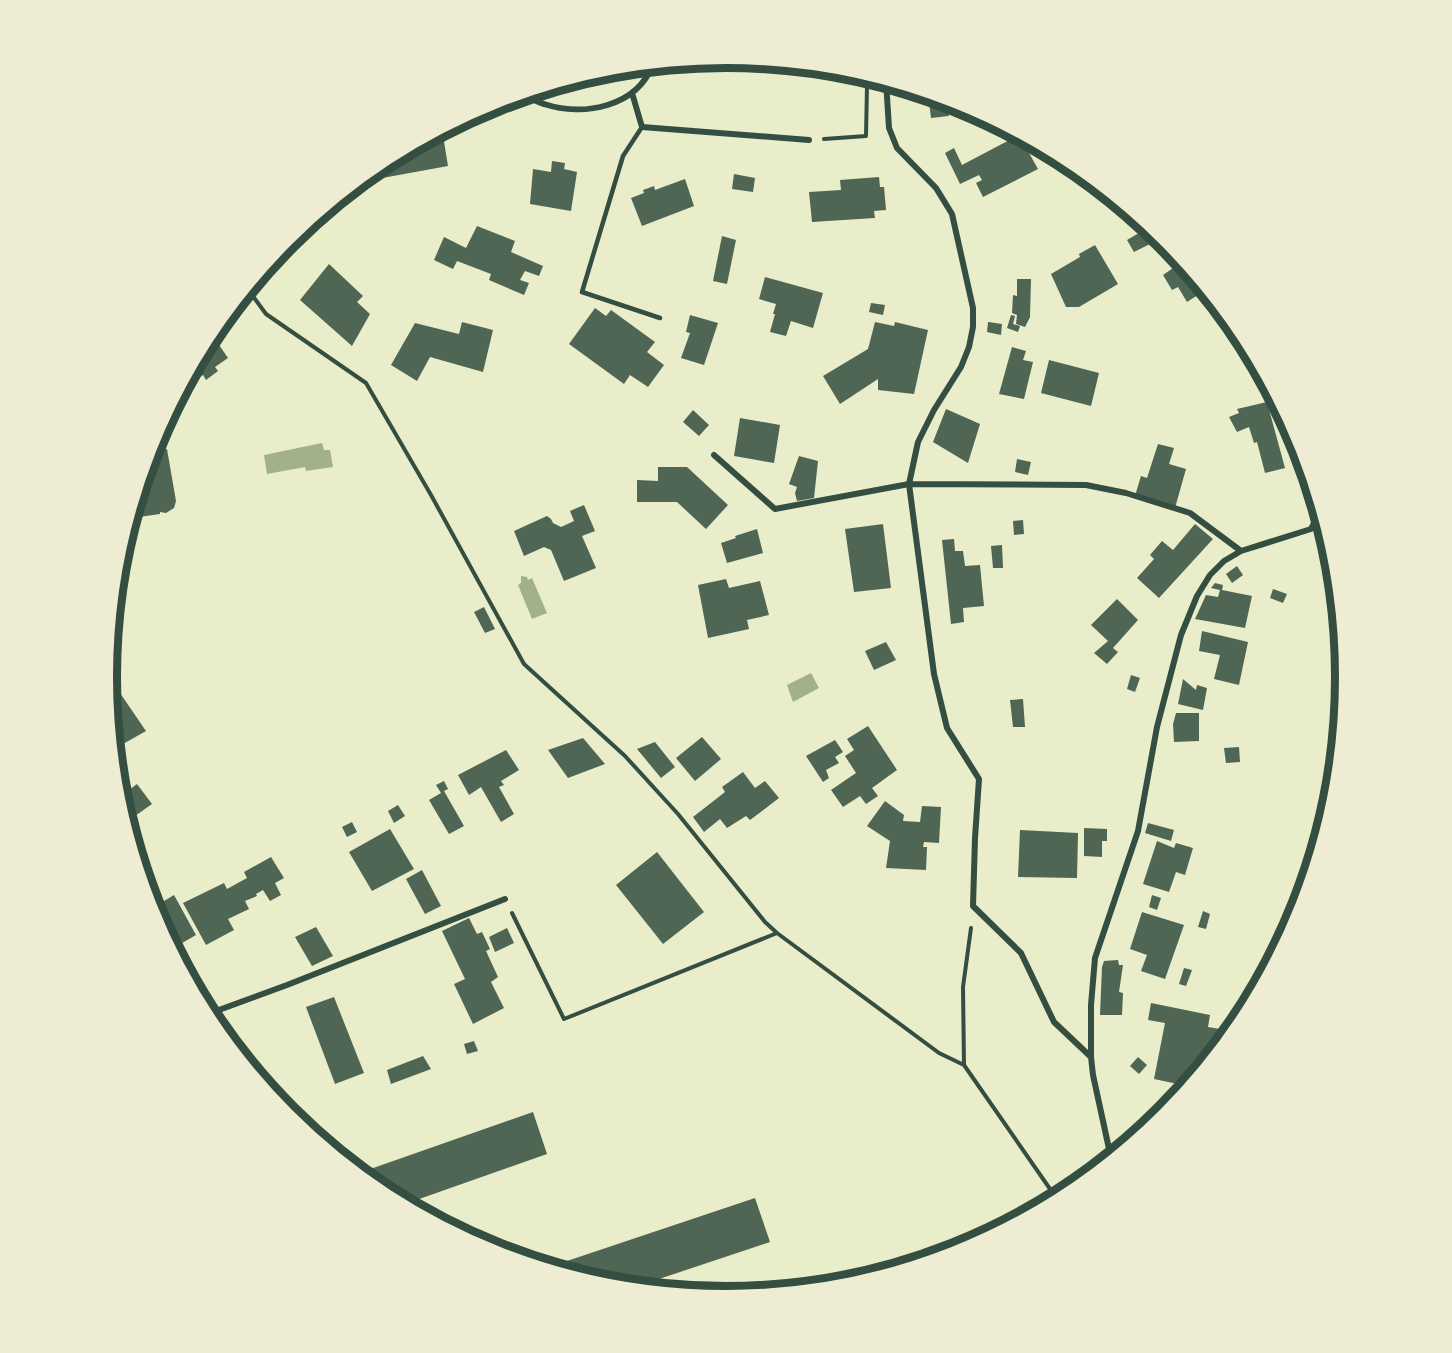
<svg xmlns="http://www.w3.org/2000/svg" width="1452" height="1353" viewBox="0 0 1452 1353" font-family="'Fira Sans',sans-serif">
<style>
.water{fill:#a3b18a}
.building{fill:#4f6655}
.lines{fill:none;stroke-linecap:round;stroke-linejoin:round}
.path{stroke:#344e41;stroke-width:4}
.service{stroke:#344e41;stroke-width:4.5}
.minor{stroke:#344e41;stroke-width:6}
.rim{fill:none;stroke:#344e41;stroke-width:8}
</style>
<rect width="100%" height="100%" fill="#e9edc9"/>
<path class="water" d="M322,443l2,7h6l3,17 -27,4 -1,-4 -38,7 -3,-19z
M521,576l6,1 1,3 4,-2 15,35 -15,6 -14,-34 3,-2z
M811,673l8,15 -26,14 -6,-17z"/>
<path class="building" d="M928,94l20,5 1,17 -18,2z
M442,129l6,37 -93,17 27,-22z
M1019,135l19,34 -55,28 -7,-14 6,-3 -3,-5 -19,9 -15,-31 9,-5 8,17z
M552,161l13,2 -1,6 13,3 -6,39 -41,-7 3,-35 18,3z
M734,174l21,4 -2,14 -21,-3z
M879,177l1,10h4l2,23 -12,1 1,7 -63,4 -3,-30 32,-2 -1,-10z
M685,179l9,27 -52,20 -11,-28 13,-5 -1,-3 11,-4 1,4z
M477,226l38,15 -4,11 32,14 -4,10 -14,-5 -5,9 9,3 -5,12 -35,-15 2,-6 -34,-13 -4,8 -19,-9 10,-23 22,11z
M1144,230l8,13 -18,9 -7,-12z
M722,236l14,4 -9,44 -14,-3z
M1095,245l23,39 -39,23h-13l-15,-33 29,-17 -1,-3z
M1183,261l24,30 3,3 -6,4 -3,-5 -14,9 -9,-15 -6,3 -9,-15z
M329,264l34,32 -6,6 13,12 -18,32 -52,-46z
M765,277l58,16 -10,35 -22,-7 -5,15 -16,-4 5,-18h-2l3,-10 -17,-5z
M1017,279h14l-1,38 -5,10 -9,-3 1,-9 -5,-2 1,-18 4,1z
M871,303l14,2 -2,10 -14,-3z
M595,308l11,8 5,-6 44,32 -8,10 17,13 -16,22 -18,-12 -6,9 -55,-40z
M690,315l28,8 -14,42 -23,-7 9,-25 -4,-1z
M1011,315l4,1 -2,8 7,2 -2,6 -11,-4z
M462,322l31,8 -10,42 -53,-15 -13,24 -26,-16 24,-42 44,11z
M875,322l19,4 1,-4 33,8 -14,64 -36,-4v-11l-38,25 -17,-28 45,-27z
M988,322l14,2 -1,11 -14,-3z
M211,333l17,25 -13,9 3,4 -12,9 -3,-5 -15,10 -3,-4z
M1012,347l14,4 -3,9 10,2 -9,37 -25,-5z
M1049,360l50,13 -8,33 -50,-13z
M182,386l2,2 -2,11 -6,-1z
M1267,402l18,66 -20,5 -8,-31 -3,1 -5,-16 -12,5 -8,-15 10,-4 -2,-4z
M946,409l34,15 -12,39 -35,-21z
M693,410l16,15 -10,11 -16,-14z
M740,418l40,7 -6,38 -40,-7z
M1158,444l16,4 -5,16 17,5 -11,39 -40,-12 6,-20 6,2z
M167,449l9,52 -2,7 -8,5 -6,-1v2l-28,4 -1,-5 17,-54h3l-1,-7z
M799,456l19,5 -4,37 -17,3 -2,-8 2,-6 -8,-3z
M1017,459l14,3 -3,13 -13,-3z
M658,467h29l41,38 -22,24 -29,-27h-40v-22l21,1z
M584,505l11,26 -13,5 14,32 -32,13 -13,-31 -7,-3 -20,9 -10,-25 33,-15 4,3 2,4 8,4 13,-6 -4,-10z
M1023,520l1,14 -10,1 -1,-14z
M883,524l8,64 -37,4 -9,-63z
M1195,524l18,15 -54,59 -22,-20 17,-19 -4,-4 12,-14 11,9z
M757,529l6,24 -36,10 -6,-20 15,-5 -1,-2z
M954,539l1,12h8l2,15 15,-1 4,41 -21,2 1,14 -13,2 -9,-84z
M1002,545l1,23h-10l-2,-22z
M1237,566l6,9 -11,8 -6,-9z
M726,579l3,9 31,-7 9,34 -22,5 2,9 -41,9 -10,-53z
M1215,583l8,2 -1,5 30,6 -7,32 -50,-9 11,-24 12,2 2,-7 -9,-2z
M1273,589l14,5 -4,9 -13,-5z
M1117,599l21,21 -25,28 5,4 -11,12 -13,-11 14,-12 -17,-16z
M484,607l11,22 -10,4 -11,-21z
M1202,631l46,11 -9,43 -25,-6 6,-24 -21,-4z
M886,642l10,18 -22,10 -9,-19z
M107,674l39,57 -30,17 -3,-4z
M1131,675l9,3 -5,14 -8,-3z
M1183,679l13,11 1,-5 10,3 -4,22 -25,-6z
M1023,699l2,28h-12l-3,-27z
M1176,713h23v28l-25,1 -1,-18z
M868,726l29,44 -25,18 6,8 -12,8 -6,-8 -17,11 -12,-17 25,-17 -11,-17 9,-6 -7,-11z
M702,737l19,22 -26,22 -19,-23z
M583,738l22,26 -37,14 -20,-28z
M835,740l8,12 -8,5 4,6 -13,7 3,8 -6,4 -17,-26z
M655,742l20,25 -14,11 -24,-29z
M1239,747l1,15 -14,1 -2,-15z
M506,750l13,20 -18,11 3,4 -5,2 15,27 -13,8 -20,-35 -12,8 -11,-20z
M743,772l12,16 10,-7 14,17 -29,22 -4,-4 -19,12 -7,-9 -16,13 -11,-15 32,-25 -3,-5z
M444,781l4,8 -4,2 20,35 -15,8 -20,-34 12,-7 -5,-8z
M137,784l15,20 -17,12 -14,-20z
M885,801l19,14 -1,6 17,1 2,-16 19,1 -2,36 -15,-1 -1,5h4l-1,23 -40,-2 4,-27 -23,-15z
M398,805l7,11 -11,7 -6,-12z
M352,822l5,10 -10,5 -5,-10z
M1148,823l26,7 -3,11 -26,-8z
M1084,828l23,1v12h-5v16l-18,-1z
M390,829l24,40 -42,22 -23,-39z
M1020,830l58,3 -1,45 -59,-1z
M1157,841l17,7 2,-5 17,5 -8,27 -9,-3 -7,20 -26,-8z
M657,852l47,60 -41,32 -47,-59z
M271,857l13,21 -9,5 6,12 -11,6 -7,-11 -7,4 1,2 -12,5 4,8 -21,10 6,11 -28,15 -23,-42 41,-20 3,6 20,-11 -3,-6z
M422,870l19,36 -16,8 -19,-35z
M174,895l22,40 -19,11 -23,-39z
M1152,895l9,3 -4,12 -8,-3z
M1203,911l7,3 -4,15 -8,-2z
M1142,912l42,13 -19,54 -24,-8 6,-16 -17,-6z
M469,918l8,16 5,-2 8,17 -4,2 12,26 -7,5 13,26 -31,16 -19,-40 11,-5 -23,-48z
M316,927l17,29 -21,10 -17,-29z
M507,928l7,15 -19,9 -6,-15z
M1118,960l1,5h4l-4,27 4,1 -1,22h-22l2,-48 2,-6z
M1184,968l8,2 -6,16 -7,-2z
M334,997l30,76 -29,11 -29,-77z
M1151,1003l59,12 -2,12 12,2v3l10,2 -43,52 -33,-7 11,-56 -17,-3z
M474,1041l4,10 -11,3 -3,-10z
M423,1056l8,13 -40,15 -4,-14z
M1138,1057l9,8 -8,9 -9,-8z
M300,1107l3,11 -8,2 -7,-8z
M533,1112l14,42 -142,50 -23,-13 -23,-18z
M755,1198l15,44 -135,45 -30,-3 -56,-17z"/>
<g class="lines">
<path class="path" d="M824,139l42,-3 1,-50
M247,288l19,26 100,69 65,112 93,169 101,92 53,58 87,108 12,11 162,120 25,12
M512,913l52,106 213,-86
M964,1065l93,134
M964,1065l-1,-78 8,-59"/>
<path class="service" d="M642,127l-19,29 -41,136 78,26"/>
<path class="minor" d="M886,81l3,47 8,20 39,40 16,26 21,94v19l-4,20 -8,20 -27,43 -16,32 -9,42 25,190 13,54 32,51 -4,59 -2,68 48,47 33,69 37,35
M632,93l10,34 167,13
M523,94c6,3 13,8 21,10 40,13 93,3 109,-40
M714,455l61,54 134,-25 177,1 40,8 64,20 51,38
M208,1014l79,-29 218,-86
M1111,1158l-18,-83 -2,-18v-52l4,-47 43,-127 19,-104 24,-92 16,-39 13,-21 14,-14 17,-10 70,-22 9,-18"/>
</g>
<path d="M0 0H1452V1353H0ZM117 677a609 609 0 1 1 1218 0a609 609 0 1 1-1218 0Z" fill="#eeecd3" fill-rule="evenodd"/>
<path class="rim" d="M117 677a609 609 0 1 1 1218 0a609 609 0 1 1-1218 0Z"/>
</svg>
